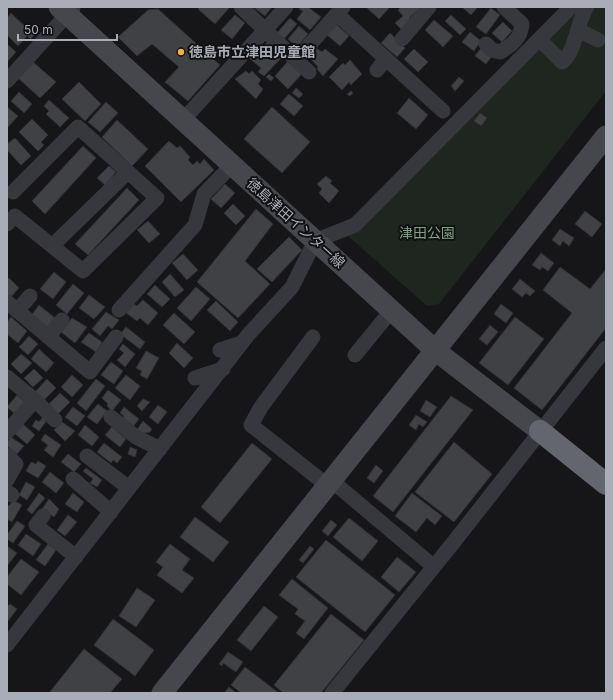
<svg xmlns="http://www.w3.org/2000/svg" width="613" height="700" viewBox="0 0 613 700" font-family="Inter,'Noto Sans JP',sans-serif">
<style>
.green{fill:#1e261f}
.building{fill:#404145;stroke:#303034}
.lines{fill:none;stroke-linecap:round;stroke-linejoin:round}
.street{stroke:#37383d;stroke-width:15}
.secondary{stroke:#45474d;stroke-width:21}
.highway{stroke:#63666e;stroke-width:22}
.poi-dot{fill:#f2b134;stroke:#111113;stroke-width:1.5}
.labels{text-anchor:middle;stroke-width:4;stroke-linejoin:round;paint-order:stroke}
.poi-label{font-size:14px;font-weight:bold;fill:#a8adb8;stroke:#111113;text-anchor:start}
.street-label{font-size:14px;fill:#a8adb8;stroke:#111113}
.park-label{font-size:14px;fill:#7fa381;stroke:#111113}
</style>
<rect width="100%" height="100%" fill="#161618"/>
<path class="green" d="M575,7h31v84l-167,213 -12,2 -80,-71z"/>
<path class="building" d="M199,7h31l-15,17 -17,-15z
M253,7h19l-7,9z
M300,7h8l13,10 -11,13 -13,-11 6,-8 -4,-2z
M366,7h21l2,1 -10,11z
M401,7h19l-11,11 3,2 -10,10 -7,-7 8,-7 -5,-6z
M462,7h16l-7,8z
M491,8l9,7 -14,19 -10,-7z
M158,9l62,56 -32,36 -23,-19 14,-15 -27,-23 -15,12 -19,-19 30,-27z
M11,13l23,22 -3,4 -4,-3 -9,10 -11,-11v-17z
M235,15l10,8 -13,16 -11,-9z
M451,15l15,14 -6,6 -15,-14z
M290,18l7,6 -14,16 -7,-6z
M434,20l19,16 -10,11 -18,-17z
M503,22l9,9 -10,11 -10,-9z
M337,25l12,11 -9,10 -13,-11z
M299,26l9,8 -11,13 -9,-8z
M470,32l11,9 -7,10 -12,-9z
M390,33l15,15 -8,9 -16,-14z
M269,41l15,14 -20,21 -6,-4 3,-4 -12,-10z
M7,44l9,8 -9,10z
M315,47l7,5 3,-3 13,10 -15,17 -6,-7 1,-2 -10,-11z
M481,48l11,8 -6,8 -11,-8z
M414,49l14,13 -10,10 -14,-13z
M350,60l12,14 -11,11 -2,-3 -7,8 -13,-13 14,-14 2,2z
M288,61l14,13 -14,15 -13,-13z
M33,62l23,20 -16,16 -22,-20z
M246,71l3,3 3,-3 9,9 -3,4 5,5 -7,10 -21,-20z
M269,74l5,4 -3,3 -5,-4z
M459,77l5,4 -9,10 -4,-5z
M79,82l22,22 -16,17 -23,-22z
M296,88l7,6 -4,4 -7,-5z
M351,91l2,2 -3,3 -3,-2z
M19,92l13,12 -8,9 -13,-12z
M289,94l14,12 -9,10 -14,-12z
M409,98l19,17 -12,14 -19,-16z
M49,100l20,18 -9,9 -14,-13 3,-3 -5,-5z
M106,102l12,11 -18,19 -12,-10z
M7,107l11,9 -10,11 -1,-1z
M272,107l38,35 -28,31 -38,-34z
M480,113l7,5 -6,8 -7,-5z
M32,119l16,16 -7,7 3,3 -6,6 -19,-19z
M117,120l31,29 -16,17 -30,-29z
M15,138l16,18 -10,9 -14,-15v-6z
M169,141l8,7 3,-2 10,11 -2,3 5,5 4,-4 3,3 4,-5 10,11 -33,32 -36,-36z
M83,146l13,12 -51,56 -13,-13z
M109,166l7,6 -11,13 -8,-7z
M326,176l6,5 -2,2 9,8 -10,12 -10,-10 3,-4 -5,-5z
M225,184l10,9 -14,15 -10,-9z
M127,188l12,12 -51,55 -13,-11z
M233,204l12,12 -9,9 -12,-12z
M256,209l17,15 -28,37 25,23 -32,34 -41,-36z
M585,211l17,13 -10,13 -17,-13z
M148,221l12,13 -11,9 -12,-13z
M560,229l14,9 -5,8 -6,-5 -3,5 -8,-6z
M289,237l13,13 -30,32 -15,-13z
M541,253l13,10 -6,8 -6,-4 -2,3 -8,-5z
M183,254l15,16 -11,10 -15,-17z
M560,267l30,22 16,-20v59l-64,82 -28,-22 58,-75 -29,-23z
M54,272l12,10 -13,17 -13,-10z
M170,274l14,16 -9,7 -13,-15z
M9,278l10,10 -9,10 -3,-2v-16z
M520,279l15,12 -5,5 -4,-3 -4,4 -10,-8z
M73,284l11,9 -17,21 -11,-9z
M155,285l15,14 -8,8 -15,-13z
M196,287l14,12 -19,22 -14,-13z
M89,295l16,12 -11,12 -15,-11z
M143,300l15,13 -10,12 -8,-7 -3,3 -11,-8 8,-9 3,2z
M216,301l22,21 -8,9 -23,-21z
M501,304l12,9 -7,10 -12,-9z
M39,305l16,13 -9,12 -16,-13z
M106,312l13,8 -7,9 -4,-3 -8,10 -8,-7z
M174,313l21,19 -11,12 -21,-19z
M11,317l16,14 -9,12 -11,-9v-12z
M515,317l29,22 -36,46 -29,-22z
M72,318l15,9 -12,16 -14,-11z
M490,325l8,7 -11,13 -8,-6z
M126,327l19,15 -5,7 -20,-15z
M89,333l13,9 -6,10 -15,-10z
M29,336l9,8 -10,11 -9,-8z
M177,343l16,15 -9,10 -15,-15z
M123,344l12,10 -10,13 -8,-7 7,-7 -5,-4z
M39,349l15,14 -8,9 -15,-13z
M146,351l13,7 -12,21 -7,-4 2,-4 -6,-3z
M21,354l11,9 -11,11 -10,-10z
M111,362l12,9 -9,13 -13,-9z
M34,369l9,9 -10,9 -9,-9z
M72,375l11,10 -11,12 -11,-10z
M126,375l14,11 -10,14 -15,-12z
M47,379l9,9 -13,13 -8,-9z
M96,379l9,7 -19,25 -9,-8z
M108,390l13,10 -9,11 -5,-5 1,-2 -6,-6z
M60,393l10,9 -12,12 -10,-9z
M17,395l8,7 -10,12 -8,-7z
M451,396l22,14 -80,102 -20,-16z
M143,399l7,3 -8,9 -5,-5z
M426,400l11,7 -7,10 -10,-6z
M98,404l9,7 -10,13 -10,-7z
M158,405l9,7 -9,12 -9,-7z
M73,407l12,9 -8,10 -12,-9z
M124,407l15,12 -7,9 -11,-8 3,-4 -4,-3z
M416,415l11,7 -4,5 -4,-3 -3,6 -7,-5z
M43,417l4,3 -8,11 -7,-5 4,-6 3,2z
M143,421l9,8 -2,3 -10,2 -4,-3z
M62,422l13,9 -10,10 -11,-11z
M22,423l13,12 -8,9 -13,-11z
M85,425l14,12 -7,9 -14,-11z
M112,427l14,12 -6,8 -15,-12z
M45,434l16,11 -8,12 -9,-7 4,-5 -7,-5z
M11,437l13,9 -7,8 -10,-8v-4z
M454,442l38,32 -38,48 -39,-30z
M104,443l18,14 -5,6 -4,-3 -2,3 -14,-11z
M252,443l20,16 -52,64 -19,-16z
M130,447l7,3 -2,7 -7,-3z
M68,454l13,10 -7,8 -13,-10z
M38,461l8,5 -8,12 -12,-7 5,-9 5,2z
M376,465l7,6 -9,12 -7,-5z
M86,468l16,12 -5,7 -7,-4 3,-4 -10,-8z
M50,472l14,11 -8,10 -14,-11z
M26,482l9,5 -8,13 -8,-5z
M39,493l6,5 -13,16 -5,-4z
M73,493l11,9 -7,10 -12,-8z
M412,493l30,23 -7,9 -8,-7 -11,14 -21,-16z
M49,499l10,10 -5,8 -12,-8z
M13,500l9,5 -10,17 -5,-3v-14l2,1z
M68,515l9,7 -12,14 -8,-6z
M195,517l34,25 -16,20 -33,-25z
M349,518l29,23 -16,20 -29,-24z
M331,520l6,5 -9,11 -6,-5z
M17,521l8,5 -12,17 -6,-4v-4z
M26,534l15,10 -8,12 -15,-11z
M326,540l69,55 -30,37 -69,-55z
M48,544l8,6 -11,16 -9,-6z
M170,544l20,15 -8,11 12,8 -12,15 -25,-18 6,-8 -7,-5z
M7,546l10,7 -10,13z
M310,546l4,3 -11,14 -4,-3z
M397,557l19,15 -17,20 -18,-15z
M21,559l18,13 -18,23 -14,-11v-7z
M292,579l36,29 -24,31 -8,-6 9,-12 -10,-7 3,-5 -19,-14z
M137,588l18,12 -19,27 -17,-11z
M10,604l7,5 -9,12 -1,-14z
M264,606l14,11 -27,34 -14,-11z
M331,614l33,26 -43,53h-38l-9,-8z
M113,619l41,31 -19,26 -41,-31z
M84,649l38,30 -12,14h-61z
M228,652l15,10 -7,10 -13,-9 -1,3 -3,-2z
M245,667l34,26h-38l-10,-8z
M229,687l7,6h-12z"/>
<g class="lines">
<path class="street" d="M241,7l55,53 47,-53
M337,14l106,97
M578,30l20,10
M402,39l27,-32
M540,40l22,22c14,-10 15,-41 25,-55
M486,44l6,6 8,2c12,-7 21,-14 22,-28l-18,-17
M296,60l13,12
M377,70l9,-11
M7,81l66,-73
M183,120l103,-113
M7,224l8,-8 68,55 74,-73 -79,-71 -65,65
M52,246l76,-74
M7,302l83,70 26,-35
M119,310l76,-85 9,-31 28,-29
M17,311l13,-15
M48,337l14,-17
M313,337l-52,70 -10,18 77,61
M220,350l22,-7
M355,355l36,-44
M7,377l28,23 -28,32
M195,378l28,-9
M35,400l20,20
M111,417l25,20 24,12
M7,455l9,9 -9,16
M87,456l42,32
M73,479l38,33
M332,481l101,85
M7,492l5,3
M43,516l-7,9 40,32
M7,645l241,-310 44,-48 23,-46 40,-16 216,-218
M332,693l121,-150 153,-195"/>
<path class="secondary" d="M59,7l377,344 104,80
M162,693l444,-557"/>
<path class="highway" d="M540,431l66,53"/>
</g>
<circle class="poi-dot" cx="181" cy="52" r="4"/>
<g class="labels">
<g class="poi-label">
<text x="189" y="57">徳島市立津田児童館</text>
</g>
<g class="street-label">
<text transform="translate(296 223) rotate(42)" y="5">徳島津田インター線</text>
</g>
<g class="park-label">
<text x="427" y="238">津田公園</text>
</g>
</g>
<rect width="613" height="700" fill="none" stroke="#a8adb8" stroke-width="16"/>
<path d="M18 34v6h99v-6" fill="none" stroke="#a8adb8" stroke-width="2"/>
<text x="24" y="34" font-size="12" fill="#a8adb8" stroke="#111113" stroke-width="3" paint-order="stroke">50 m</text>
</svg>
